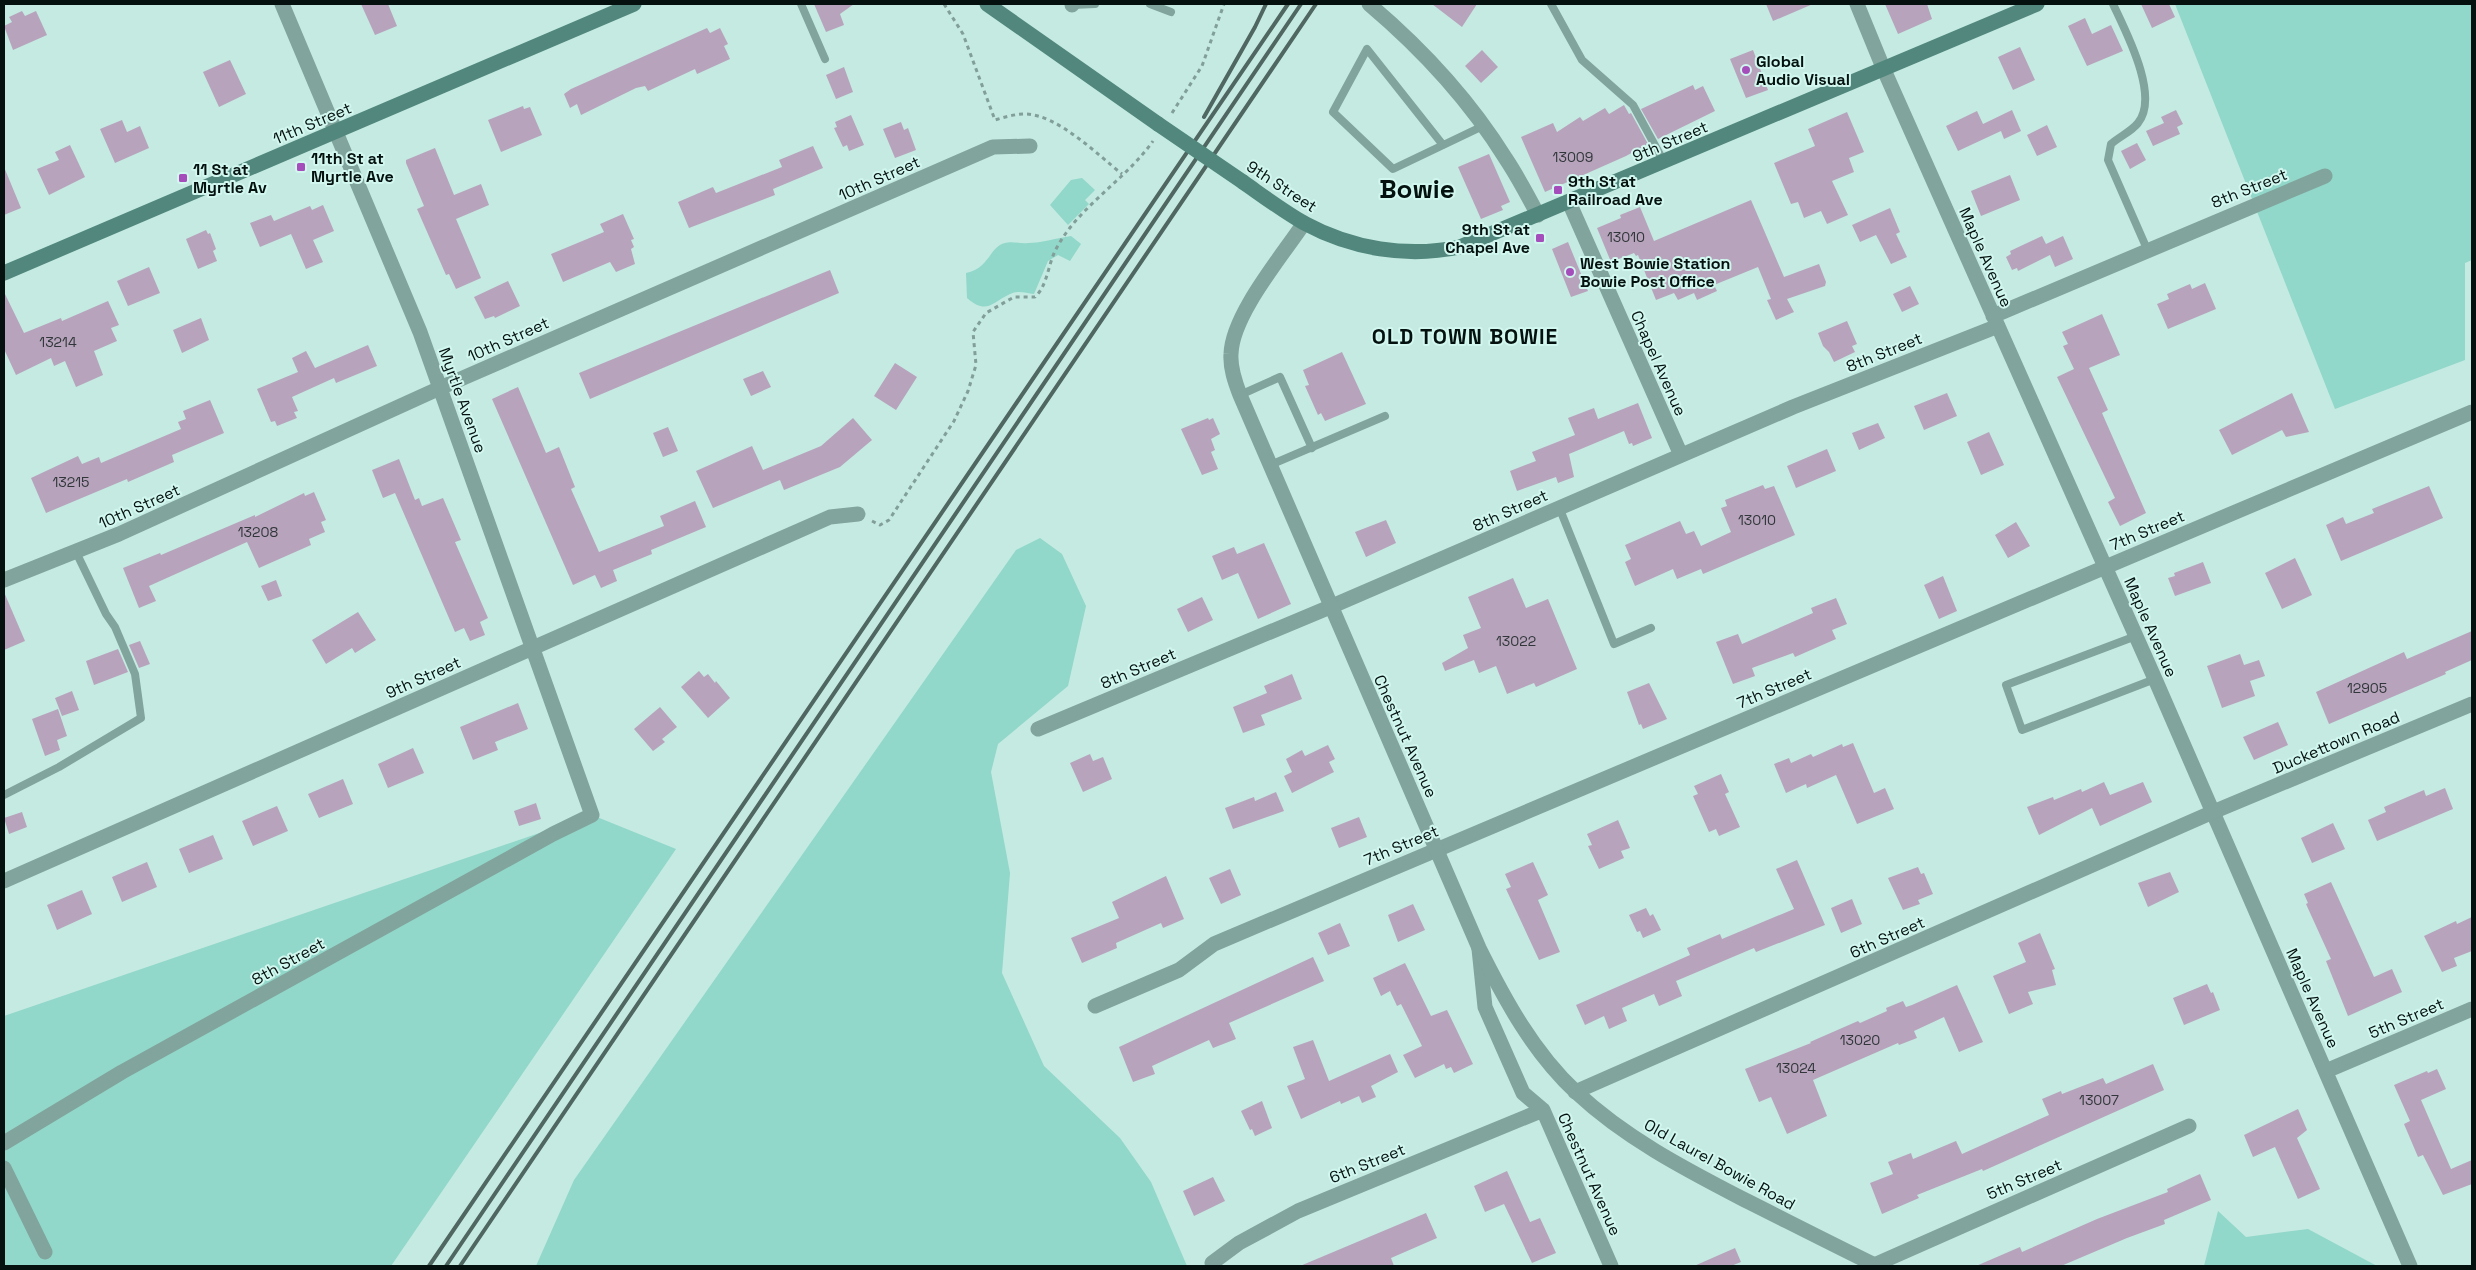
<svg xmlns="http://www.w3.org/2000/svg" width="2476" height="1270" viewBox="0 0 2476 1270" font-family="'Space Grotesk',sans-serif">
<style>
.green{fill:#91d7ca}
.building{fill:#b7a4bc}
.lines{fill:none;stroke-linecap:round;stroke-linejoin:round}
.path{stroke:#819e98;stroke-width:3;stroke-dasharray:4 4;stroke-linecap:butt}
.service{stroke:#81a49d;stroke-width:8}
.minor{stroke:#81a49d;stroke-width:15}
.tertiary{stroke:#81a49d;stroke-width:15}
.secondary{stroke:#51877d;stroke-width:15}
.rail{stroke:#4f6661;stroke-width:4}
.secondary-bridge{stroke:#51877d;stroke-width:15}
.poi-dot{fill:#a54ebb;stroke:#d1f7ef;stroke-width:2}
.labels{text-anchor:middle;stroke-width:4;stroke-linejoin:round;paint-order:stroke}
.number-label{font-size:14px;fill:#31363a}
.poi-label{font-size:16px;font-weight:bold;fill:#04110e;stroke:#d1f7ef;text-anchor:start}
.street-label{font-size:16px;fill:#04110e;stroke:#d1f7ef}
.district-label{font-size:21px;font-weight:bold;letter-spacing:1px;fill:#04110e;stroke:#d1f7ef}
.town-label{font-size:26px;font-weight:bold;fill:#04110e;stroke:#d1f7ef}
</style>
<rect width="100%" height="100%" fill="#c4eae2"/>
<path class="green" d="M2175,4h297v256l-7,3v97l-130,49z
M1082,178l13,12 -10,10 4,4 -21,21 -18,-20 21,-25z
M1071,236l10,8 -11,17 -12,-6 -10,6 -14,33c-8,-1 -16,-4 -24,0 -19,9 -23,21 -43,4l-1,-25c23,-4 24,-27 39,-30 7,-2 16,1 23,0 14,0 29,-5 43,-7z
M1040,538l22,16 24,52 -18,80 -70,58 -7,28 19,101 -8,100 42,93 76,72 31,44 36,84h-651l38,-86 442,-630z
M592,815l84,34 -285,417h-387v-250z
M2218,1211l28,26 62,-8 69,37h-173z"/>
<path class="building" d="M361,4h27l9,22 -22,9z
M814,4h40l-14,10 4,11 -18,7z
M1432,4h45l-15,23z
M1766,4h47l-40,17z
M1885,4h42l5,15 -34,15z
M2141,4h28l6,13 -23,11z
M22,11l3,5 11,-5 11,24 -34,15 -9,-24 8,-4 -3,-5z
M2085,18l7,16 19,-9 12,26 -36,15 -19,-40z
M707,28l3,5 10,-5 8,16 -4,2 6,13 -33,15 -2,-5 -47,22 -3,-5 -9,2 -55,27 -4,-11 -7,4 -6,-14 7,-5z
M2020,47l15,33 -22,10 -15,-33z
M1482,50l16,17 -17,16 -16,-17z
M1753,50l15,40 -22,8 -16,-39z
M230,60l16,34 -27,13 -16,-35z
M844,67l9,25 -17,7 -10,-24z
M1693,85l2,5 8,-4 12,25 -57,28 -17,-30z
M1624,105l5,9 2,-1 17,31 -22,12 -81,36 -24,-55 32,-14 4,9 23,-15 3,4 22,-13 4,6z
M523,106l1,3 6,-2 12,28 -41,17 -13,-32z
M2012,110l9,21 -17,8 -3,-8 -43,20 -12,-25 31,-15 6,13z
M2176,110l7,14 -6,3 3,7 -27,12 -7,-15 18,-8 -3,-6z
M1847,112l17,40 -15,6 5,14 -22,9 16,34 -21,9 -6,-13 -17,7 -6,-16 -7,2 -17,-41 41,-17 -7,-17z
M851,115l13,30 -15,6 -2,-6 -4,2 -9,-19 3,-1 -2,-5z
M122,120l5,12 13,-6 9,22 -34,15 -15,-34z
M901,122l3,8 4,-2 8,22 -21,8 -12,-29z
M2047,125l10,22 -20,9 -10,-21z
M2137,143l9,17 -16,9 -9,-18z
M70,145l15,32 -36,18 -12,-26 22,-9 -4,-8z
M813,146l10,22 -50,21 2,6 -86,33 -11,-26 35,-15 3,6 66,-26 -3,-7z
M435,148l19,47 27,-11 8,21 -33,14 25,59 -25,11 -7,-15 -3,1 -29,-66 7,-3 -18,-43v-3z
M1489,154l21,48 -9,4 2,4 -22,9 -23,-52z
M4,167l17,41 -17,7z
M2010,175l10,25 -39,16 -10,-25z
M1751,200l33,77 35,-13 7,18 -1,4 -38,13 7,13 -18,8 -9,-20 4,-1 -13,-32 -44,18 3,6 -20,9 -3,-7 -16,7 -4,-7 -18,7 -18,-45 -2,1 -2,-3 -23,9 -14,-34 24,-10 -1,-3 20,-8 14,34z
M323,205l11,26 -21,9 10,22 -17,7 -15,-35 -31,13 -10,-24 21,-8 3,6 36,-15 2,4z
M1890,208l10,24 -4,2 11,23 -16,7 -15,-29 -16,7 -8,-17z
M623,214l11,25 -3,1 3,7 -3,2 4,15 -19,8 -6,-10 -47,20 -12,-28 53,-22 -4,-8z
M206,230l2,4 2,-1 6,16 -3,2 4,10 -19,8 -12,-30z
M2042,236l4,8 17,-8 10,23 -18,8 -5,-12 -32,16 -1,-3 -5,2 -6,-13 5,-3 -1,-3z
M1568,242l20,49 -17,6 -19,-48z
M149,267l11,26 -32,13 -11,-25z
M830,270l9,23 -249,106 -11,-26z
M508,281l12,25 -25,12 -1,-2 -9,3 -11,-22z
M2205,283l11,26 -48,20 -11,-25 12,-5 -2,-5 23,-10 2,5z
M1910,286l9,18 -17,8 -9,-18z
M4,292l20,41 37,-15 1,3 46,-20 11,24 -8,3 6,13 -23,10 9,24 -27,12 -11,-26 -11,5 -3,-8 -35,17 -12,-26z
M2102,314l18,41 -31,13 19,42 -6,3 44,100 -26,13 -12,-24 7,-4 -58,-121 17,-8 -11,-23 5,-2 -6,-12z
M201,318l8,22 -27,13 -9,-23z
M1847,321l10,23 -5,2 3,6 -21,10 -5,-10 -6,-6 -5,-13z
M368,345l9,21 -41,17 -2,-5 -42,19 6,14 -4,1 3,6 -20,8 -2,-5 -4,1 -14,-33 41,-17 -6,-14 14,-7 9,17z
M1342,352l24,52 -41,17 -4,-8 -3,2 -13,-29 4,-1 -6,-15z
M895,363l22,14 -21,33 -22,-14z
M763,371l8,16 -20,9 -8,-17z
M518,387l28,66 13,-6 16,40 -4,2 28,63 65,-26 -4,-10 35,-15 11,26 -55,23 1,4 -39,16 4,11 -16,7 -6,-13 -22,10 -81,-186z
M1947,393l10,23 -33,14 -10,-24z
M2292,393l17,39 -23,5 -4,-7 -50,25 -13,-25z
M210,400l14,33 -52,22 2,7 -46,20 -1,-3 -81,34 -15,-35 47,-22 4,8 17,-7 2,6 80,-34 -3,-7 8,-3 -3,-8z
M1638,403l14,35 -19,8 -1,-3 -3,1 -5,-13 -55,23 5,23 -16,6 -2,-6 -39,14 -7,-20 26,-10 -4,-9 43,-17 -7,-17 26,-10 4,11z
M853,418l19,22 -32,27 -56,23 -4,-10 -67,28 -17,-37 56,-25 11,24 58,-24z
M1208,418l1,2 4,-2 7,16 -9,5 4,11 -4,2 7,17 -16,6 -21,-46z
M1878,423l7,15 -26,12 -7,-17z
M668,427l10,24 -15,6 -10,-24z
M1989,432l15,33 -23,10 -14,-33z
M1827,449l9,22 -40,17 -9,-22z
M399,459l16,41 4,-2 3,8 21,-8 18,42 -6,2 33,76 -8,4 5,13 -15,6 -6,-13 -9,4 -60,-139 -12,5 -11,-28z
M1763,485l2,4 9,-3 21,49 -92,39 -2,-5 -24,10 -4,-10 -38,17 -10,-24 6,-3 -6,-14 55,-24 6,13 8,-3 7,15 30,-14 -10,-24 6,-2 -2,-6z
M2429,486l14,32 -102,43 -15,-36 17,-8 3,7 28,-11 -2,-4z
M314,492l12,28 -5,2 4,10 -16,7 2,6 -52,23 -12,-26 -98,44 7,15 -17,7 -16,-40 37,-15 1,2 94,-40v2l49,-24 1,3z
M1386,520l10,23 -30,14 -11,-25z
M2016,522l14,24 -22,12 -13,-23z
M1264,543l27,61 -33,15 -20,-46 -16,7 -10,-24 22,-9 3,7z
M2295,558l17,37 -30,14 -17,-36z
M2203,562l8,21 -36,13 -7,-18 7,-2 -1,-3z
M1943,576l14,35 -18,8 -15,-34z
M1513,578l13,30 22,-9 29,70 -41,18 -2,-4 -27,11 -11,-28 -17,7 -5,-13 -29,11 -3,-8 26,-15 -5,-13 18,-7 -13,-31z
M276,580l6,16 -14,5 -7,-15z
M4,592l21,49 -21,9z
M1202,597l11,23 -25,12 -11,-23z
M1836,598l11,26 -15,6 4,9 -41,18 -2,-4 -41,15 3,8 -22,8 -17,-42 22,-8 4,10 71,-31 -2,-5z
M358,612l18,28 -21,13 -3,-5 -26,16 -14,-24z
M2472,631v29l-27,12 1,2 -117,50 -13,-32 88,-40 3,7z
M140,641l10,23 -11,4 -10,-23z
M118,649l10,23 -34,13 -8,-24z
M2240,654l4,11 15,-5 6,16 -15,5 5,15 -33,12 -15,-42z
M699,671l5,6 4,-3 7,9 1,-2 14,17 -22,20 -27,-31z
M1292,674l10,25 -41,16 4,10 -22,8 -10,-26 34,-14 -3,-7z
M1649,683l18,36 -24,10 -2,-5 -2,1 -12,-33z
M72,691l7,19 -17,6 -7,-18z
M518,703l10,26 -33,13 3,8 -25,10 -13,-33z
M660,707l17,20 -15,12 3,3 -12,9 -19,-22z
M58,709l9,27 -10,4 3,10 -15,6 -13,-37z
M2278,722l10,23 -34,15 -11,-23z
M1853,743l21,50 11,-5 9,21 -37,15 -21,-49 -29,13 -1,-4 -20,9 -12,-29 15,-6 2,5 20,-9 2,3 29,-13 1,3z
M1328,745l7,14 -6,3 5,10 -42,21 -8,-17 8,-4 -6,-13 16,-9 3,6z
M413,748l11,25 -36,15 -10,-24z
M1090,754l3,7 10,-4 9,22 -29,13 -13,-29z
M1721,774l8,18 -4,2 15,33 -21,9 -3,-7 -7,3 -16,-36 5,-2 -4,-8z
M343,779l10,25 -34,14 -11,-24z
M2104,782l6,13 33,-13 9,20 -52,24 -8,-18 -53,27 -12,-28 26,-10 1,3 27,-11 1,3z
M2445,788l8,21 -76,32 -9,-21 18,-8 -2,-5 40,-17 2,6z
M1276,792l8,19 -51,18 -8,-21 29,-11 1,4z
M536,803l5,16 -22,7 -5,-15z
M277,806l11,25 -35,15 -11,-25z
M22,812l5,15 -18,7 -5,-16z
M1359,817l8,20 -28,11 -8,-20z
M1618,820l12,28 -9,3 3,7 -25,11 -11,-23 4,-1 -5,-11z
M2333,823l12,26 -33,14 -11,-25z
M213,835l10,24 -34,14 -10,-24z
M1797,860l28,65 -69,27 -2,-4 -78,33 6,15 -23,10 -5,-12 -32,14 5,13 -18,8 -5,-13 -19,9 -9,-20 114,-50 -3,-7 33,-14 2,5 72,-30 -18,-40z
M147,862l10,25 -35,15 -10,-25z
M1533,862l15,33 -10,5 22,52 -21,8 -33,-71 5,-2 -6,-13z
M1918,867l3,7 3,-1 9,21 -15,6 2,4 -17,6 -15,-32z
M1230,869l11,26 -20,9 -12,-26z
M2170,872l9,20 -31,15 -10,-24z
M1166,876l18,43 -21,9 -2,-5 -45,20 1,5 -35,15 -11,-25 48,-20 -7,-16z
M2331,882l43,95 18,-8 10,23 -54,24 -22,-55 5,-2 -25,-55 2,-1 -4,-9z
M82,890l10,24 -35,16 -10,-25z
M1852,899l10,25 -21,9 -10,-25z
M1413,904l12,26 -27,12 -10,-27z
M1646,908l4,8 3,-2 8,16 -18,8 -3,-7 -3,1 -8,-17z
M2472,917v34l-18,7 3,8 -15,6 -18,-36 32,-15 1,3z
M1340,923l10,23 -22,9 -10,-22z
M2040,933l15,36 -3,1 4,15 -28,7 5,12 -24,10 -16,-38 33,-14 -8,-19z
M1313,957l11,24 -95,42 7,16 -23,9 -4,-8 -57,26 3,8 -22,8 -14,-35z
M1405,963l26,53 16,-6 26,54 -19,9 -3,-6 -5,2 -2,-5 -29,14 -12,-23 19,-9 -21,-42 -4,2 -7,-15 -9,5 -8,-18z
M2207,984l4,9 2,-1 7,18 -36,15 -11,-27z
M1957,985l26,57 -24,10 -15,-35 -30,14 3,7 -18,7 -1,-2 -85,37 14,36 -40,18 -16,-37 -12,5 -14,-33 66,-26 -1,-1 48,-21 2,2 27,-12 -1,-3 17,-7 3,6 6,-2z
M1313,1040l16,41 61,-27 8,18 -27,14 5,11 -14,6 -3,-7 -18,8 -1,-3 -39,18 -14,-33 18,-7 -12,-32z
M2153,1064l11,26 -181,81 -1,-2 -65,26 2,3 -37,16 -12,-31 23,-9 -5,-12 23,-9 2,6 43,-18 6,13 87,-39 -7,-16 19,-8 1,3 41,-16 3,6z
M2437,1069l9,20 -25,11 30,69 21,-9v24l-29,11 -20,-40 -5,2 -14,-33 6,-3 -16,-36 33,-14 1,2z
M1262,1101l10,27 -17,8 -3,-7 -2,1 -9,-19z
M2298,1109l9,21 -10,8 23,51 -22,10 -23,-52 -22,10 -9,-22z
M1507,1171l23,51 10,-4 16,35 -24,10 -28,-59 -19,8 -11,-26z
M2200,1174l11,26 -47,20 1,4 -38,14 -66,28h-85l44,-19 2,5 75,-33 71,-27 -1,-3z
M1213,1177l12,24 -31,15 -11,-25z
M1426,1213l11,25 -46,20 3,8h-94z
M1735,1248l6,14 -10,4h-37z"/>
<g class="lines">
<path class="path" d="M944,4l19,30 32,86c10,-3 20,-6 30,-6 32,0 73,41 97,60
M1172,113l30,-47 22,-62
M872,521l8,4 9,-5 65,-99 14,-30 8,-26 -3,-33 13,-19 28,-16h21c12,-11 13,-31 20,-46 22,-44 70,-70 98,-110"/>
<path class="service" d="M801,4l24,55
M1150,4l21,8
M1551,4l31,56 51,45 31,57
M2113,4c13,28 47,92 25,119 -6,8 -19,14 -27,21l-3,16 39,89
M1072,5l23,-1
M1443,145l-76,-96 -34,63 60,57 90,-43
M1240,395l40,-18 32,71
M1270,465l115,-49
M1559,507l55,137 37,-16
M2136,636l-130,49 16,45 133,-51
M4,795l55,-28 82,-49 -6,-44 -20,-47 -9,-13 -30,-62"/>
<path class="minor" d="M1072,4v1
M1369,4c52,44 101,97 137,155 12,18 22,37 32,56
M1857,4l27,66 271,609 255,587
M1569,202l112,253
M1993,316l332,-140
M4,580l115,-46 321,-146 553,-241 37,-1
M1038,729l292,-122 463,-200 205,-81
M4,881l826,-364 28,-3
M1479,949l6,58 38,86 20,17 68,156
M1095,1006l84,-36 35,-26 1258,-532
M2326,1071l146,-62
M4,1143l118,-71 431,-238 39,-19 -172,-483 -138,-328
M4,1168l41,84
M1212,1263l27,-20 59,-32 245,-101
M1874,1265l315,-139"/>
<path class="tertiary" d="M1304,223c-22,33 -72,92 -73,131 -1,14 4,28 9,41l239,553c26,52 54,104 97,144 48,45 107,76 165,106 46,23 91,46 136,68
M1575,1092l638,-280 259,-108"/>
<path class="secondary" d="M987,4l171,120
M1243,182c20,14 40,29 61,41 48,26 103,35 156,24l577,-243
M4,273l630,-269"/>
<path class="rail" d="M1204,117l51,-90 11,-23
M429,1266l859,-1262
M446,1266l855,-1262
M460,1266l856,-1262"/>
<path class="secondary-bridge" d="M1158,124l85,58"/>
</g>
<g class="poi-dot">
<circle cx="1746" cy="70" r="5"/>
<rect x="296" y="162" width="10" height="10" rx="2.5"/>
<rect x="178" y="173" width="10" height="10" rx="2.5"/>
<rect x="1553" y="185" width="10" height="10" rx="2.5"/>
<rect x="1535" y="233" width="10" height="10" rx="2.5"/>
<circle cx="1570" cy="272" r="5"/>
</g>
<g class="labels">
<g class="number-label">
<text x="1573" y="162">13009</text>
<text x="1626" y="242">13010</text>
<text x="58" y="347">13214</text>
<text x="71" y="487">13215</text>
<text x="1757" y="525">13010</text>
<text x="258" y="537">13208</text>
<text x="1516" y="646">13022</text>
<text x="2367" y="693">12905</text>
<text x="1860" y="1045">13020</text>
<text x="1796" y="1073">13024</text>
<text x="2099" y="1105">13007</text>
</g>
<g class="poi-label">
<text x="1756" y="67">Global<tspan x="1756" dy="18">Audio Visual</tspan></text>
<text x="311" y="164">11th St at<tspan x="311" dy="18">Myrtle Ave</tspan></text>
<text x="193" y="175">11 St at<tspan x="193" dy="18">Myrtle Av</tspan></text>
<text x="1568" y="187">9th St at<tspan x="1568" dy="18">Railroad Ave</tspan></text>
<text x="1530" y="235" text-anchor="end">9th St at<tspan x="1530" dy="18">Chapel Ave</tspan></text>
<text x="1580" y="269">West Bowie Station<tspan x="1580" dy="18">Bowie Post Office</tspan></text>
</g>
<g class="street-label">
<text transform="translate(312 123) rotate(-23)" y="6">11th Street</text>
<text transform="translate(1670 141) rotate(-23)" y="6">9th Street</text>
<text transform="translate(879 178) rotate(-24)" y="6">10th Street</text>
<text transform="translate(1282 186) rotate(33)" y="6">9th Street</text>
<text transform="translate(2249 188) rotate(-22)" y="6">8th Street</text>
<text transform="translate(1986 257) rotate(66)" y="6">Maple Avenue</text>
<text transform="translate(508 339) rotate(-24)" y="6">10th Street</text>
<text transform="translate(1884 352) rotate(-22)" y="6">8th Street</text>
<text transform="translate(1659 363) rotate(66)" y="6">Chapel Avenue</text>
<text transform="translate(463 400) rotate(70)" y="6">Myrtle Avenue</text>
<text transform="translate(139 506) rotate(-24)" y="6">10th Street</text>
<text transform="translate(1510 510) rotate(-24)" y="6">8th Street</text>
<text transform="translate(2147 530) rotate(-23)" y="6">7th Street</text>
<text transform="translate(2151 627) rotate(66)" y="6">Maple Avenue</text>
<text transform="translate(1138 668) rotate(-23)" y="6">8th Street</text>
<text transform="translate(423 677) rotate(-24)" y="6">9th Street</text>
<text transform="translate(1774 688) rotate(-23)" y="6">7th Street</text>
<text transform="translate(1406 736) rotate(66)" y="6">Chestnut Avenue</text>
<text transform="translate(2336 742) rotate(-23)" y="6">Duckettown Road</text>
<text transform="translate(1401 845) rotate(-23)" y="6">7th Street</text>
<text transform="translate(1887 937) rotate(-24)" y="6">6th Street</text>
<text transform="translate(288 961) rotate(-29)" y="6">8th Street</text>
<text transform="translate(2313 998) rotate(66)" y="6">Maple Avenue</text>
<text transform="translate(2406 1018) rotate(-23)" y="6">5th Street</text>
<text transform="translate(1367 1163) rotate(-22)" y="6">6th Street</text>
<text transform="translate(1720 1164) rotate(29)" y="6">Old Laurel Bowie Road</text>
<text transform="translate(1590 1174) rotate(66)" y="6">Chestnut Avenue</text>
<text transform="translate(2024 1179) rotate(-23)" y="6">5th Street</text>
</g>
<g class="district-label">
<text x="1465" y="344">OLD TOWN BOWIE</text>
</g>
<g class="town-label">
<text x="1417" y="198">Bowie</text>
</g>
</g>
<rect width="2476" height="1270" fill="none" stroke="#04110e" stroke-width="10"/>
</svg>
